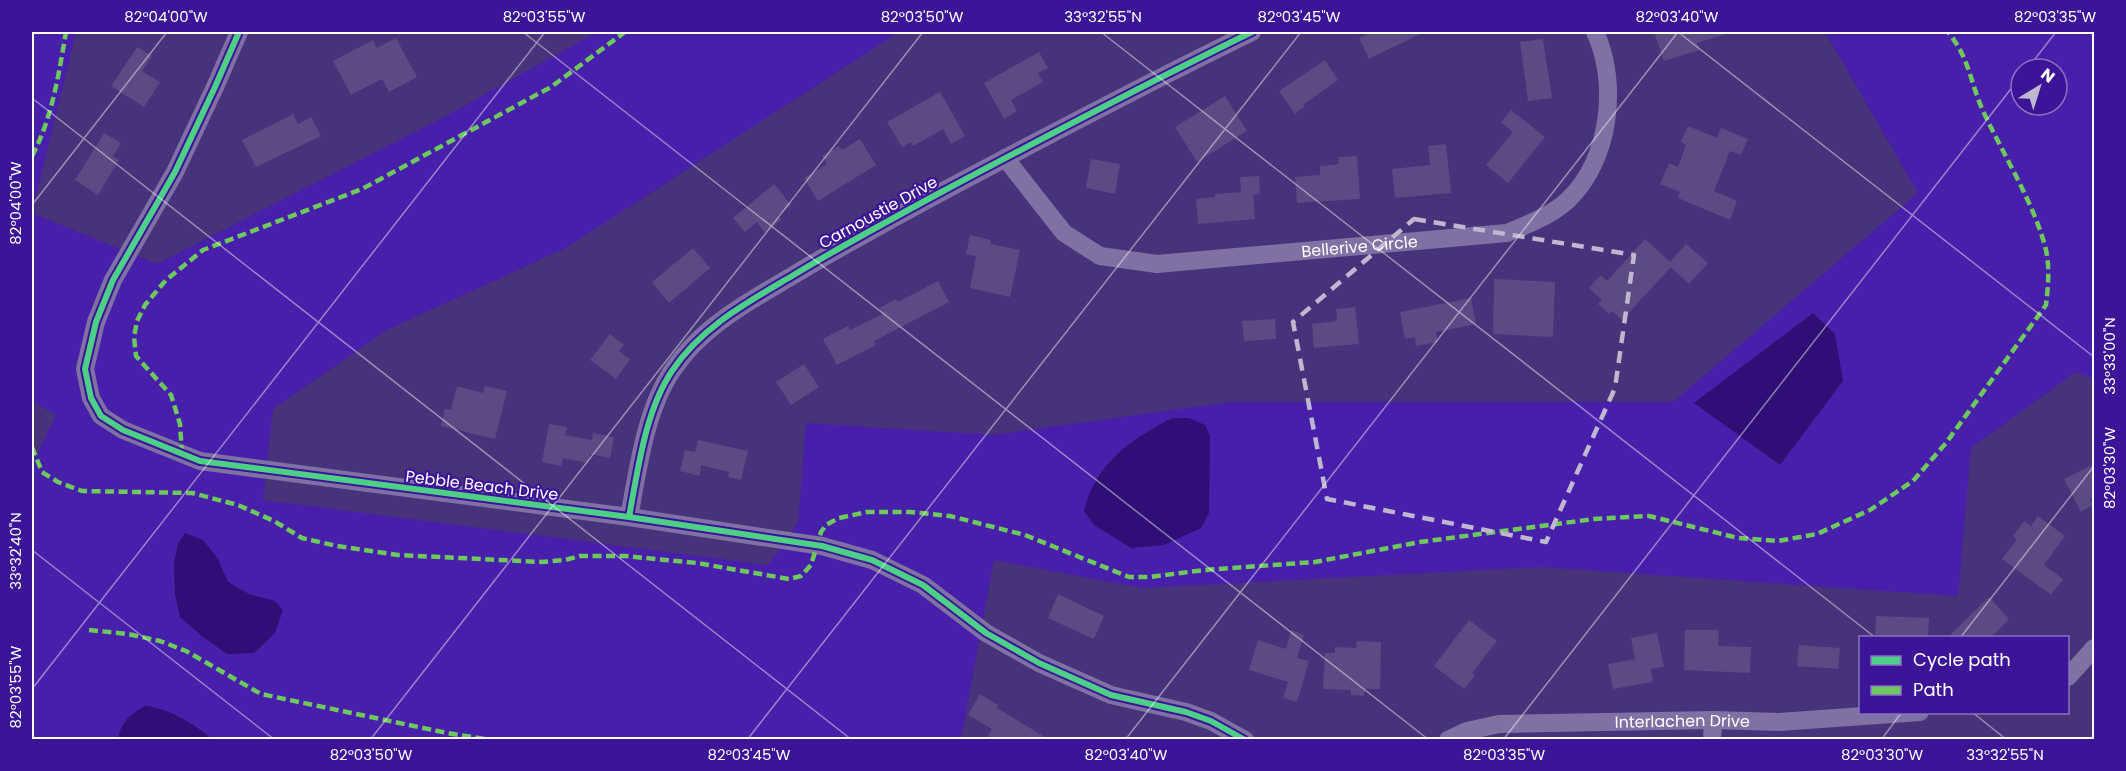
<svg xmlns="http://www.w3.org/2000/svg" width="2126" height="771" viewBox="0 0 2126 771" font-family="Poppins,sans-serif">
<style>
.green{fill:#471faa;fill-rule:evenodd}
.water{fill:#2f0f75}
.building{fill:#5b4a84}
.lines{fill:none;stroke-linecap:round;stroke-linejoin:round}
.street{stroke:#8071a5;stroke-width:18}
.quiet{stroke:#6dc95d;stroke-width:4.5;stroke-dasharray:9 4.5;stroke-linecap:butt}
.cycleway-casing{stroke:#3c1498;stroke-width:10}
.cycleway{stroke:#4dcf88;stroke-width:6}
.marked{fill:none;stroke:#bfb7d0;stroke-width:4.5;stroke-dasharray:12 8;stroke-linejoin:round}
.ticks{fill:none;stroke:#fff;stroke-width:1.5;stroke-opacity:0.45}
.labels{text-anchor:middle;stroke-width:4.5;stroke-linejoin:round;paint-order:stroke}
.street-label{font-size:16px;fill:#fff;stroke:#3c1498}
.neatline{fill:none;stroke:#fff;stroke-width:2}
.ticks-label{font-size:15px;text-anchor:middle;fill:#fff}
</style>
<rect width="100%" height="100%" fill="#48327a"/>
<path class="green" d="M32,32h44l-44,181 125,51 291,-149 149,-83h302l-333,216 -179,82 -114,79 -10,91 505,65 30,-42 8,-100 187,12 237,-33h443l245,-209 -93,-161h269v347l-18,-7 -105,76 -13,148 -418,-29 -398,21 -148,-28 -33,179h-929v-274l24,-50 -24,-14zM2021,69h36v36h-36z"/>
<path class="water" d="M1813,313l22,21 8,47 -63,84 -86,-62z
M1172,418h17l16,7 5,11 -1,77 -8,15 -37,17 -33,3 -37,-23 -10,-14c12,-48 46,-71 88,-93z
M185,533l18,7 15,19 10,23 21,12 26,7 8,9 -8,23 -21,20 -27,1 -24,-17 -23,-20 -5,-23 -1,-31 4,-19z
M145,706c24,2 49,18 67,33h-94c3,-17 12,-25 27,-33z"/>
<path class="building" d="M1371,32h53l-55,27 -10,-21z
M1654,32h71l1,2 -29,9 3,7 -36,11z
M396,38l21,39 -28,15 -7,-13 -31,16 -18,-34 40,-21 4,8z
M1543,39l9,59 -24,3 -8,-59z
M137,47l15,9 -10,15 18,11 -16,25 -33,-21z
M1039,52l9,16 -10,5 5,9 -32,18 6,11 -13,8 -20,-36z
M1325,60l13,20 -34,24 1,2 -10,8 -16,-23z
M940,92l25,44 -14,8 -8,-15 -30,17 -2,-4 -9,5 -15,-25z
M1225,96l22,35 -50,31 -22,-35z
M1511,110l34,27 -37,46 -22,-18 27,-33 -12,-10z
M293,114l5,10 13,-7 10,19 -65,31 -14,-27z
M1688,126l29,12 4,-10 27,11 -7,16 -11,-4 -16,40 23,10 -7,19 -52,-22 2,-6 -20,-8 9,-21 9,4 8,-22 -5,-3z
M104,133l17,10 -8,13 6,4 -21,35 -23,-15z
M860,139l16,26 -58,36 -14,-23 23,-14 -5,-8 17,-10 3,4z
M1446,144l5,49 -56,5 -3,-29 38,-4 -2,-19z
M1357,156l3,43 -63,4 -2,-26 25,-2v-9l19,-2 -1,-7z
M1091,159l29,5 -5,30 -29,-6z
M1259,176l1,18 -7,1 2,24 -57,5 -2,-25 19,-2v-3l26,-2 -1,-15z
M774,184l17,21 -13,11 3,4 -16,13 -8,-11 -12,10 -12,-14z
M970,235l21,5 -1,4 30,6 -10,47 -40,-9 6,-32 -10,-2z
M1645,239l25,23 16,-18 22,19 -19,21 -18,-17 -49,53 -10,-9 -3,3 -11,-10 4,-4 -13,-12 12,-13 6,6z
M693,248l17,20 -41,35 -17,-21z
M1494,279l61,3 -2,55 -60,-3z
M938,281l11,21 -75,39 2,4 -39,20 -14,-26 25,-13 2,4 33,-16 -4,-6 17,-9 2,3z
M1471,298l5,26 -40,8 2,10 -22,4 -1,-9 -10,2 -5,-27z
M1355,307l4,37 -45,4 -2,-24 25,-3 -1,-12z
M1275,319l1,20 -32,2 -2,-20z
M610,334l14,11 -5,6 11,8 -14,20 -26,-19z
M804,364l15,23 -28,18 -15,-23z
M457,386l26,7 2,-7 22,5 -12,48 -54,-13 4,-17 6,1z
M549,424l18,3 -2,8 27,5 1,-7 21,4 -4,21 -20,-4 -2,9 -25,-5 -2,8 -19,-4z
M698,440l50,11 -7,29 -13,-3 1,-5 -28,-7 -1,11 -20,-5 5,-21 10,2z
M2094,464v33l-4,2 3,6 -12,7 -17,-33z
M2038,516l27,20 -21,29 19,14 -12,16 -49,-36 15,-20 -4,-3 11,-15 7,5z
M1058,594l46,22 -10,23 -46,-21z
M1989,597l20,22 -12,13 -8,6h-42z
M1876,616l53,2 -1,20h-53z
M1469,620l28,21 -25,32 3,2 -11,14 -30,-23z
M1291,630l13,5 -7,23 12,3 -12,41 -14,-4 5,-16 -39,-12 9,-30 28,9z
M1685,630h34l-1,16 33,1 -1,26 -66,-3z
M1657,633l7,34 -13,2 2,13 -40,7 -5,-25 27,-5 -4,-21z
M1357,641l24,1 -1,47h-15l-1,7 -13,-1v-5l-28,-1 2,-36h10v-6l21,1z
M1799,645l41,3 -2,21 -41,-3z
M980,694l18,11 -1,3 53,32h-64l6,-11 -24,-14z"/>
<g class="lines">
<g class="street">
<path d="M239,32l-24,55 -40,85 -62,108 -17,42 -11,47 6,29 10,18 22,14 77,31 429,56 193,29 50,14 51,25 63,48 53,30 72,32 75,17 25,9 34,19"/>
<path id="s1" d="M1005,158l59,75 36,23 57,8 350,-31c21,-9 44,-17 61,-33 42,-40 51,-117 27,-168"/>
<path d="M629,517c9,-47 16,-106 43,-146 29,-44 76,-69 120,-95 46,-28 94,-54 142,-80 105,-56 211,-112 318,-164"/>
<path d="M2068,677l26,-29"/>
<path id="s2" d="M1448,740l19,-9 32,-7 214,-4 66,2 141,-10"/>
<path d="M1712,740l1,-20"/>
</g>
<path class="quiet" d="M32,156c20,-37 27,-83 34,-124
M32,447l10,25 16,10 24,9 110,2 46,12 36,16 28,17 35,8 61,9 144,7 23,-2 15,-4h45l72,7 92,16 12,-3 10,-11 10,-33 5,-7 13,-7 28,-6h43l40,4 75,19 104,42h21l54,-7 111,-8 105,-20 174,-23 55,-3 89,22 40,3 39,-7 53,-24 43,-29 33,-38 100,-138c2,-18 4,-36 0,-55 -11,-45 -43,-96 -63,-139 -13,-29 -13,-52 -35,-79
M182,454l-2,-30 -9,-29 -35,-39 -2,-19 3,-16 8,-16 21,-25 37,-30 159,-61 189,-102 74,-55
M89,630l39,4 32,7 26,10 75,43 186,39 44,7"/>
<defs>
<path id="cycleway" d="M239,32l-24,55 -40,85 -62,108 -17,42 -11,47 6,29 10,18 22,14 77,31 429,56 193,29 50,14 51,25 63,48 53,30 72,32 75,17 25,9 34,19
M629,517c9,-47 16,-106 43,-146 29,-44 76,-69 120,-95 46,-28 94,-54 142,-80 105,-56 211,-112 318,-164"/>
</defs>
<use href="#cycleway" class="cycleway-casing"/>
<use href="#cycleway" class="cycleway"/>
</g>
<path class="marked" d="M1414,219l220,36 -19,133 -69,154 -219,-43 -34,-177z"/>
<path class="ticks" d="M523,32l906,708M1101,32l775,606M1678,32l416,325M2027,69l29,-37M32,98l820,642M32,205l135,-173M32,550l243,190M1960,638l134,-172M32,689l513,-657M1972,712l35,28M370,740l553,-708M747,740l554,-708M1125,740l553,-708M1503,740l518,-664M1881,740l21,-28"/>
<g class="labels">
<g class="street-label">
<text transform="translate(878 212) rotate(-29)" y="6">Carnoustie Drive</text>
<text dy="6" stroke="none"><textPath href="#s1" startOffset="399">Bellerive Circle</textPath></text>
<text transform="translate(482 485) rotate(7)" y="6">Pebble Beach Drive</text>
<text dy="6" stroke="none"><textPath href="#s2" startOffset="237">Interlachen Drive</textPath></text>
</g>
</g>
<rect width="2126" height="771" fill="none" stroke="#3c1498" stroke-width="66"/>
<rect x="1859" y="636" width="210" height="78" fill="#3c1498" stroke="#8a72c1" stroke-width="1.5"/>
<rect x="1871" y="656" width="30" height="9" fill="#4dcf88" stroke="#8a72c1" stroke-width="1.5"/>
<text x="1913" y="666" font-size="18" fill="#ffffff">Cycle path</text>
<rect x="1871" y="686" width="30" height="9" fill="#6dc95d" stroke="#8a72c1" stroke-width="1.5"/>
<text x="1913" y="696" font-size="18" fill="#ffffff">Path</text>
<g transform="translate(2039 87) rotate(38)"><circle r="28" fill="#3c1498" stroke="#8a72c1" stroke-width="1.5"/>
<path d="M0-4.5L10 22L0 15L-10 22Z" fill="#bfb7d0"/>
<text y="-9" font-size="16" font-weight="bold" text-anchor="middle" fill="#ffffff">N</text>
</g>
<rect x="33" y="33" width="2060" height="705" class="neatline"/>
<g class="ticks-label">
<text x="166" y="22">82°04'00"W</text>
<text x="544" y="22">82°03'55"W</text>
<text x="922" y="22">82°03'50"W</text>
<text x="1103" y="22">33°32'55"N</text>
<text x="1299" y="22">82°03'45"W</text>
<text x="1677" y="22">82°03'40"W</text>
<text x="2055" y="22">82°03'35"W</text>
<text transform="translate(16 203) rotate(-90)" y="5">82°04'00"W</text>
<text transform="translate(2110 356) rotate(-90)" y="5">33°33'00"N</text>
<text transform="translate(2110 468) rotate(-90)" y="5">82°03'30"W</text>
<text transform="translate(16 551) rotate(-90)" y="5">33°32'40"N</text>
<text transform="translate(16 687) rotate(-90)" y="5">82°03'55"W</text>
<text x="371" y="760">82°03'50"W</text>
<text x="749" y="760">82°03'45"W</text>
<text x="1126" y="760">82°03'40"W</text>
<text x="1504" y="760">82°03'35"W</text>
<text x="1882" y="760">82°03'30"W</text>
<text x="2005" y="760">33°32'55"N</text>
</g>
</svg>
